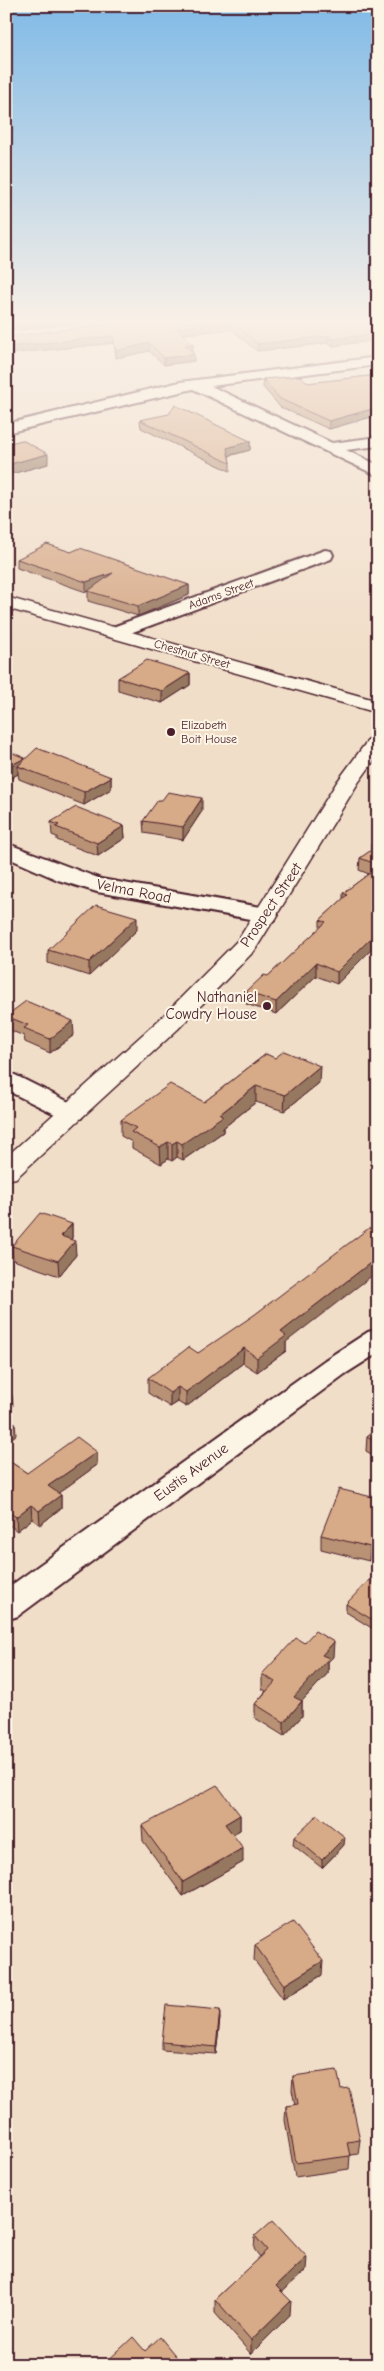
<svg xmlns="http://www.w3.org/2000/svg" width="384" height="2371" viewBox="0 0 384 2371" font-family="'Comic Neue',sans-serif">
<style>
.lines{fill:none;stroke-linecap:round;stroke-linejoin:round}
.street-casing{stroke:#4a1f2b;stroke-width:4}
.secondary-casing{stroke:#4a1f2b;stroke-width:3}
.street{fill:#fcf5e5;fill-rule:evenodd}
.secondary{fill:#fcf5e5;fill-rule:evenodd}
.wall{fill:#b99275;stroke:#4a1f2b}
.shaded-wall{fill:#96775f;stroke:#4a1f2b}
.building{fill:#d7aa88;stroke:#4a1f2b}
.poi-dot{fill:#4a1f2b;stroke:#fcf5e5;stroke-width:2}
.labels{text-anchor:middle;stroke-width:4;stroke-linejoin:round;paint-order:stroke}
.far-street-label{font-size:12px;fill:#4a1f2b;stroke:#fcf5e5}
.far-poi-label{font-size:12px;fill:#4a1f2b;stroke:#fcf5e5;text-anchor:start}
.street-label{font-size:15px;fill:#4a1f2b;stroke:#fcf5e5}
.poi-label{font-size:15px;fill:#4a1f2b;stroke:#fcf5e5;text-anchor:end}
</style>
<rect width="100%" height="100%" fill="#f1dec9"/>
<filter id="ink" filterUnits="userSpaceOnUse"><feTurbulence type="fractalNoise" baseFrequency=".02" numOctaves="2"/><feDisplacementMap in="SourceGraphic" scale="10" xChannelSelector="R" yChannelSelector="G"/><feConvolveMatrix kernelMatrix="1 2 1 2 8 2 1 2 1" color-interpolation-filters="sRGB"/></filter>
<g filter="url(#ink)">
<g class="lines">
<defs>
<path id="street" d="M378,357v8l-167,21 121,57 46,-6v9l-32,4 32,15v11l-185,-87 -187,44v-9l174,-42z
M325,550l6,1 2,4 -2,4 -209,77h-12l-3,-4 3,-4z
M6,843l95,36 166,29 8,2 3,5 -3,5 -8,2 -170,-30 -39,-12 -52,-23z
M6,1073l9,2 66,33 4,5 -4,5 -9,3 -9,-3 -57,-28z
M378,1329v24l-33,21 -327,242 -12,4v-31l319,-229 43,-28z"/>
<path id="secondary" d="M6,597l372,104v12l-372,-105z
M378,734v21l-20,28 -103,167 -77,79 -162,149 -10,2v-23l154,-138 78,-79 99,-158 34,-46z"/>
</defs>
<use href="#street" class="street-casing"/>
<use href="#secondary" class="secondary-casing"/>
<use href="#street" class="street"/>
<use href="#secondary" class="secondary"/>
</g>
<path class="wall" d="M126,322h252l-45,24 -4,-3 -72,8 -26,-22 -48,5 10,17 -1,1 2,9 -30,4 -15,-14 -33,7 -2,-15 -108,11v-17z
M378,375v48l-7,-6 -42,12 -49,-22 -17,-20v-8l45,4z
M140,420l110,21v9l-21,6 1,7v8l-89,-43z
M6,444l42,20 -37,10 -5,-3z
M71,552l118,33v10l-51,21 -50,-15v-10l-2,1 -69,-24v-9z
M190,673v12l-28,18 -44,-13v-12z
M6,750l19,9 86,18v12l-27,16 -65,-26 -1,-5 -12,7z
M202,811l-19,29 -39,-7 -1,-12z
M51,822l73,4 1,12 -27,18 -41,-16v-3l-5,-2z
M378,839v104l-41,41 -21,-8 -40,38 -30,-10v-12l22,-16 52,-48v-8l23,-21v-6l26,-19 -10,-4 1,-12 11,-7v-7z
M137,930l-48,46 -41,-13v-13z
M6,1016l68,19 -24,18 -25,-11 -1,-6 -17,-7z
M266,1054l53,29 -35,28 -28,-9 -33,26v4l-40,28 -6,-3 -5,4 -4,-2 -7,5 -29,-16v-6l-11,-6v-16l83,-18z
M72,1224v14l-1,2 5,15 -17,21 -46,-16 -1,-14z
M286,1342v9l-29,21 -14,-9 -57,44 -8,-5 -8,5 -22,-14v-15l50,-25z
M378,1428v30l-12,-7 1,-15z
M6,1459l21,14 70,-8 -39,28 3,2v13l-21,17 -8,-6 -15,12 -11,-8z
M378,1486v59l-3,-1 -6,17 -48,-12v-14l51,-38z
M378,1584v48l-32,-20v-8z
M304,1643l29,14 -5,5v11l-26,28v15l-18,20 -29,-18v-14l11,-13 -4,-2v-15z
M240,1815v15l-7,4 10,28 -60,34 -40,-55 -1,-15z
M294,1837l50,8 -22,23 -29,-23z
M255,1945l67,30 -39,24 -29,-39z
M220,2018l-4,36 -54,-4v-8z
M293,2076l48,13 19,51 -2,14 -8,1 -1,14 -54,8 -10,-57 1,-14 9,-1 -3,-15z
M255,2236l51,34 -24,22 8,23 -39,39 -36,-41v-14l45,-42 -6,-8z"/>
<path class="shaded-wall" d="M26,322h59l-79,10v-7z
M226,322h5v7l-55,6v-7z
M378,333v7l-45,6v-7z
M113,336l1,7 -108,11v-7z
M329,336v7l-72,8 1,-7z
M149,343v8l-33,7v-7z
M193,344v7l-8,1v-7z
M194,354v7l-30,4v-7z
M372,409l-1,8 -42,12v-8z
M250,441v9l-23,6v-8z
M48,454v10l-37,10 -1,-10z
M113,573v9l-27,10v-10z
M189,585v10l-51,21v-10z
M190,673v12l-28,18v-12z
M25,758v11l-7,-3v8l-12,7v-13z
M111,777v12l-27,16v-13z
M202,798v13l-19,29v-13z
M124,826l1,12 -27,18 -1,-13z
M137,917v13l-48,46v-14z
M378,931v12l-41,41v-12z
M316,963v13l-40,38v-12z
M73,1021l1,14 -24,18v-14z
M320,1066l-1,17 -35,28 1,-16z
M256,1086v16l-33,26v4l-40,28 -1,-16z
M177,1141v16l-5,4v-17z
M168,1142v17l-7,5 -1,-17z
M72,1224v14l-10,12 -1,-14z
M75,1241l1,14 -17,21 -1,-15z
M378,1257v14l-92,71v9l-29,21v-14l24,-26z
M244,1348l-1,15 -57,44v-15z
M178,1387v15l-8,5v-14z
M12,1395l1,11 -7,6v-13z
M15,1423l1,12 -10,7v-12z
M97,1452v13l-48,35 -1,-14z
M61,1495v13l-21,17 -1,-14z
M31,1505l1,14 -15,12 -1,-14z
M376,1529l-1,15 -6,17 1,-14z
M334,1642l-1,15 -5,5v11l-35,38 1,-14 28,-42z
M302,1701v15l-18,20v-14z
M240,1815v15l-15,8v-14z
M345,1837l-1,8 -22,23v-8z
M243,1848v14l-60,34v-14z
M323,1961l-1,14 -39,24 1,-14z
M220,2010v8l-4,36v-7z
M307,2257l-1,13 -31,29 1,-13z
M291,2301l-1,14 -39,39v-14z"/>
<path class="building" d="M6,322h20l-20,3z
M126,322h100l-50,6 17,16 -8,1 9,9 -30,4 -15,-15 -33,8 -3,-15 -107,11v-10z
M232,322h146v11l-45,6 -4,-3 -71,8z
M378,375v40l-6,-6 -43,12 -49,-22 -17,-20 37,-3 8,7z
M175,405l75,36 -23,7 3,15 -90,-43 29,-6z
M22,440l26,14 -38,10 -4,-2v-18z
M47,544l24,8 9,-4 109,37 -51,21 -50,-15 25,-18 -27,9 -69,-23z
M147,660l43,13 -28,18 -44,-13z
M37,748l74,29 -27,15 -66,-26z
M6,750l19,8 -19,10z
M168,792l34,6 -19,29 -40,-6 15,-21h4z
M76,807l48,19 -27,17 -41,-16 3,-2 -8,-3z
M378,839v26l-18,-7 17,-12 -6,-2z
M378,867v64l-41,41 -21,-9 -40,39 -30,-10 18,-17 4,1 58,-54 -6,-2 27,-25 -4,-2z
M96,905l41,12 -48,45 -41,-12z
M26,1001l47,20 -23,18 -26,-11 4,-3 -22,-9z
M284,1051l36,15 -35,29 -29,-9 -36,28 3,2 -41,28 -5,-3 -5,3 -4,-2 -8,5 -29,-15 5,-4 -15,-8 49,-36 34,18 62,-48 9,4z
M40,1213l32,11 -11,12 14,5 -17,20 -46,-15z
M378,1226v31l-97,75 5,4 -29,22 -13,-10 -58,44 -8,-5 -8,6 -22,-15 41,-31 9,6 56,-38 115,-87 3,2z
M6,1391l6,4 -6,4z
M6,1417l9,6 -9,7z
M378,1428v15l-11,-7z
M77,1437l20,15 -49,34 13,9 -22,16 -8,-6 -15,12 -10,-7v-51l21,14z
M376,1486h2v44l-2,-1 -6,18 -49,-12 18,-46 33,8z
M370,1579l8,5v39l-32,-19z
M315,1631l19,11 -12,13 7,3 -35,39 8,4 -18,21 -29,-18 20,-22 -13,-8 34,-36 8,5z
M217,1785l23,30 -15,9 18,24 -60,34 -41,-56z
M317,1815l28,22 -23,23 -28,-23z
M293,1922l30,39 -39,24 -29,-40z
M166,2005l54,5 -4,37 -54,-5z
M337,2070l4,19 8,-1 11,52 -13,2 3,14 -54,7 -10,-57 12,-2 -5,-28z
M273,2220l34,37 -31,29 15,15 -40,39 -36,-41 52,-49 -12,-14z
M133,2337l12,14 15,-14 23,28h-79v-1z"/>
</g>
<linearGradient id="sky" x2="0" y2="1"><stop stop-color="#80bae7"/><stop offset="0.49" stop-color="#f9f0e7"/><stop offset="1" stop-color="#f9f0e7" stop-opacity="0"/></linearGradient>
<rect width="384" height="654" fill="url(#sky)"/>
<g class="poi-dot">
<circle cx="171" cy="732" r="5"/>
<circle cx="267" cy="1006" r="5"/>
</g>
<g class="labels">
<g class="far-street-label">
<text transform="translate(221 594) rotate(-20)" y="4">Adams Street</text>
<text transform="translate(192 654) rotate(16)" y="4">Chestnut Street</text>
</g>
<g class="far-poi-label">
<text x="181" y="729">Elizabeth<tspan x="181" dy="14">Boit House</tspan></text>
</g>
<g class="street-label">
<text transform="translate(134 891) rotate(11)" y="5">Velma Road</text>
<text transform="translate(271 905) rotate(-56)" y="5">Prospect Street</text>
<text transform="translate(191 1472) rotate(-36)" y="5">Eustis Avenue</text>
</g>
<g class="poi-label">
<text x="257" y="1002">Nathaniel<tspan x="257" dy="17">Cowdry House</tspan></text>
</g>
</g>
<rect width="384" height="2371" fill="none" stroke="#fcf5e5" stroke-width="25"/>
<rect x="12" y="12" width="359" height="2346" fill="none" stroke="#4a1f2b" stroke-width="2" filter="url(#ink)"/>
</svg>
